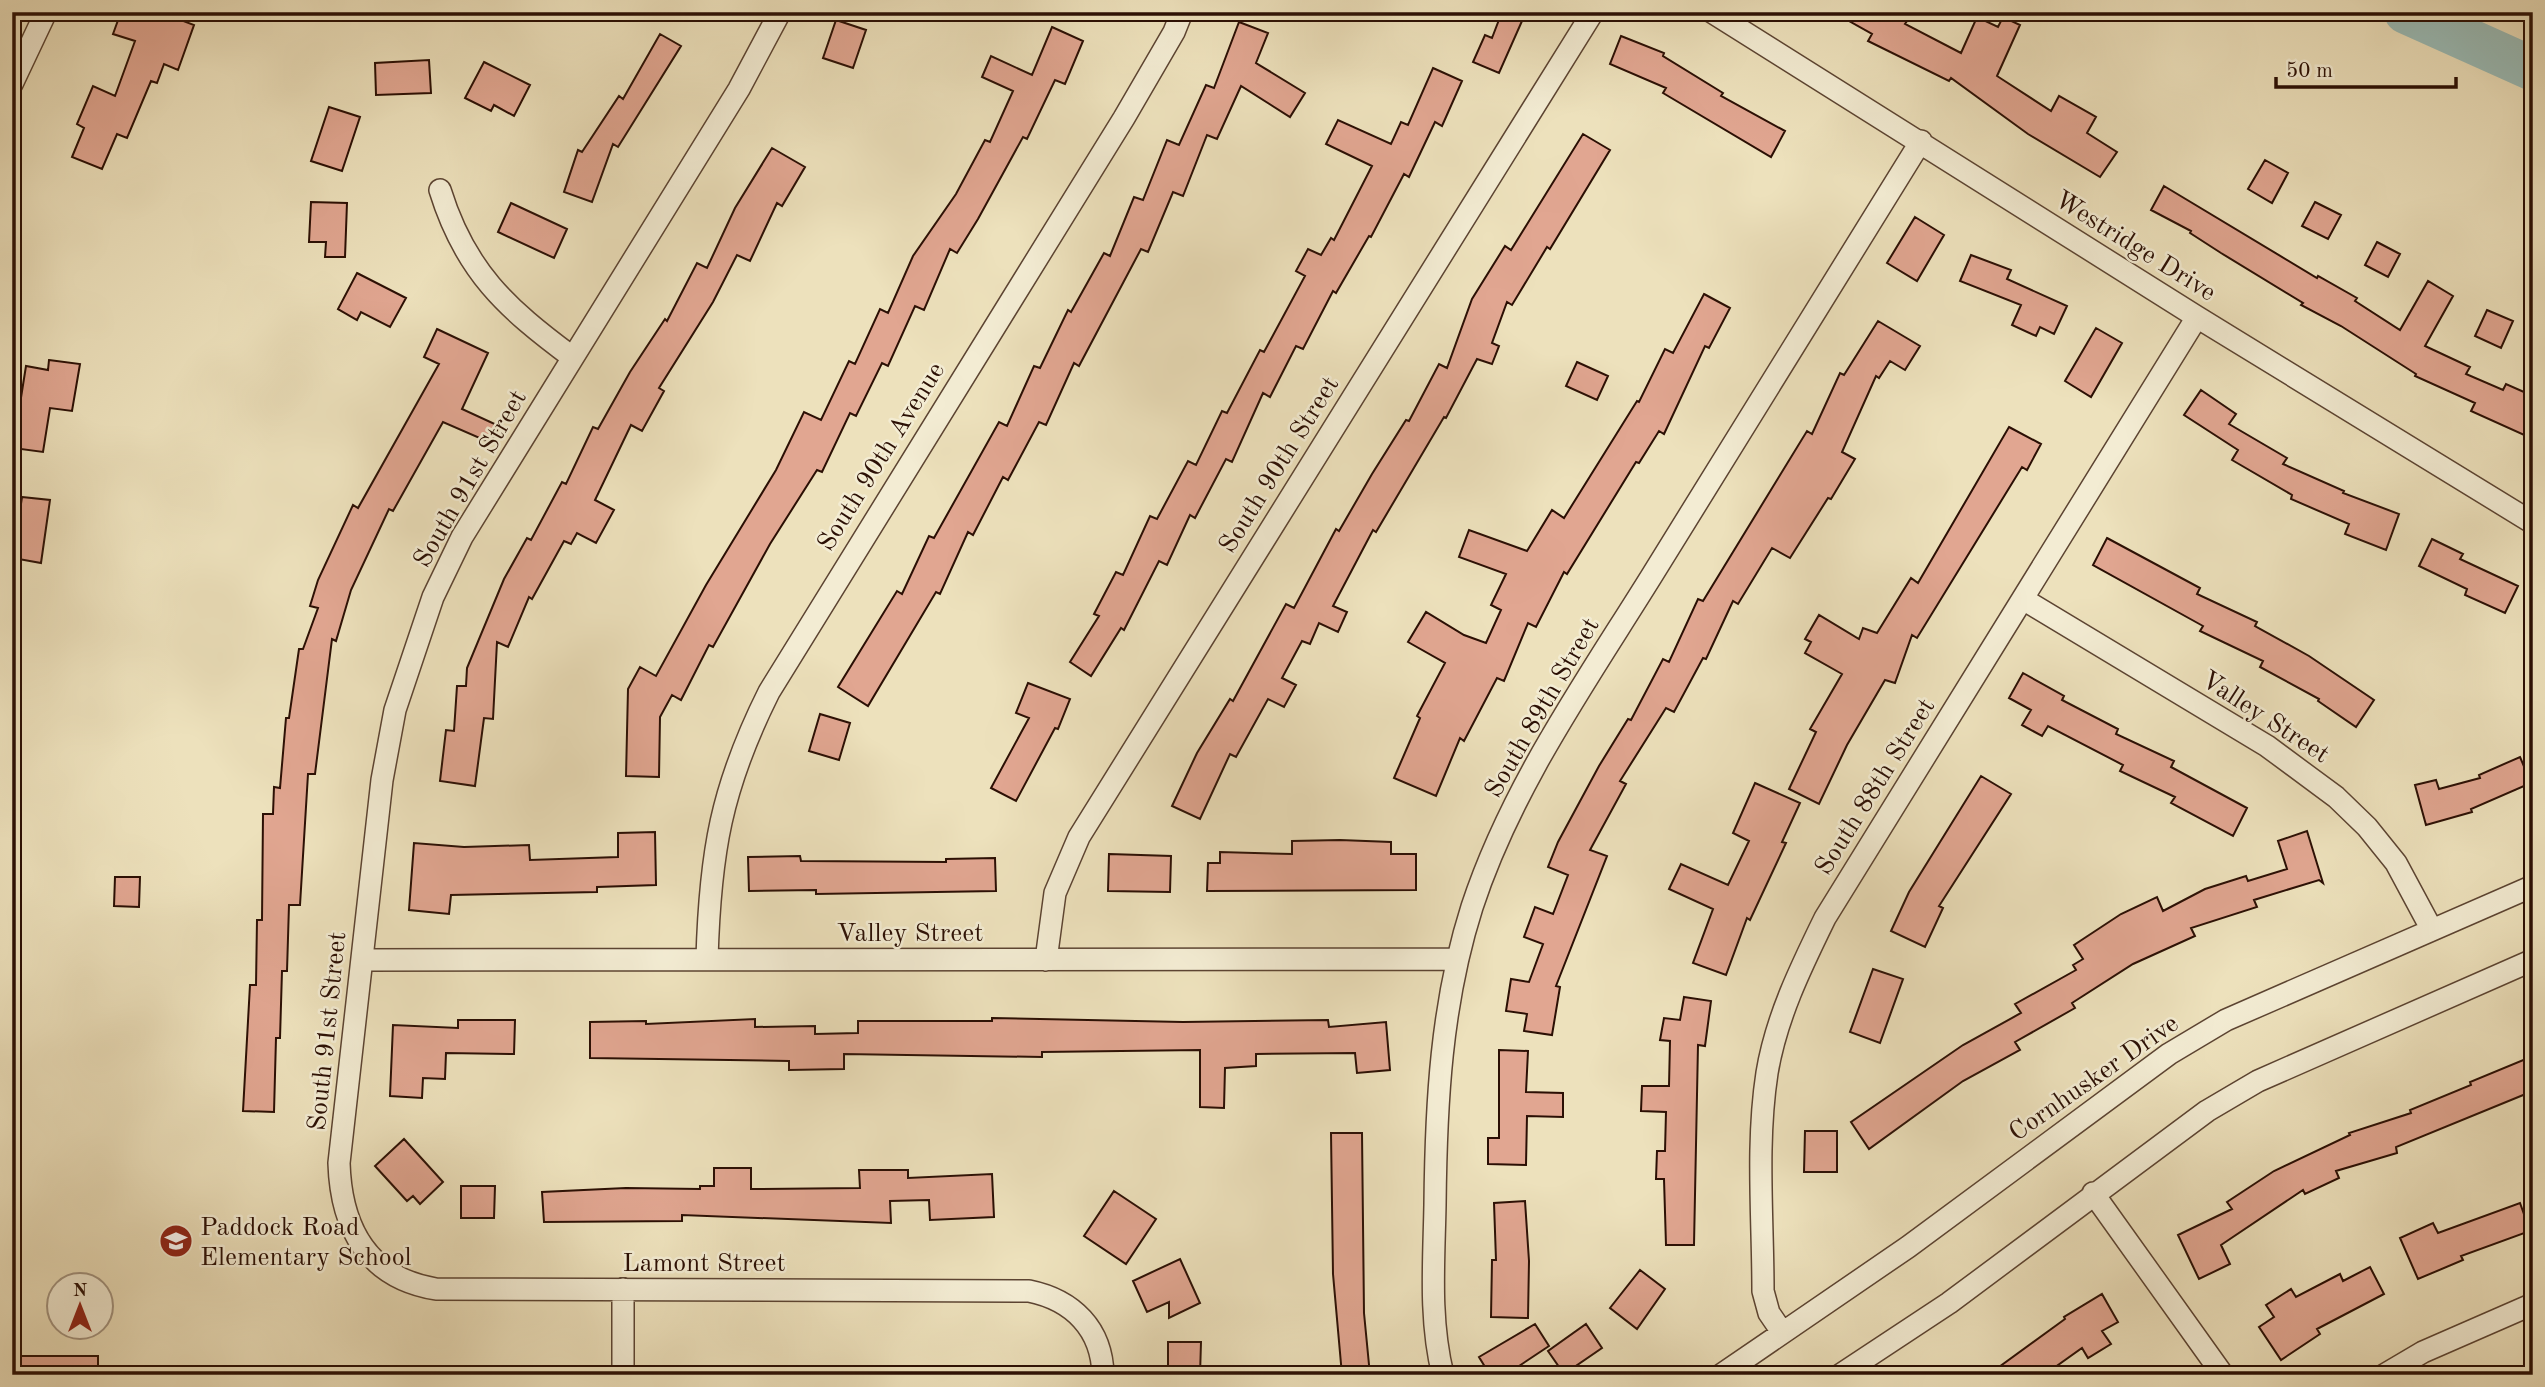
<svg xmlns="http://www.w3.org/2000/svg" width="2545" height="1387" viewBox="0 0 2545 1387" font-family="'Old Standard TT',serif">
<style>
.lines{fill:none;stroke-linecap:round;stroke-linejoin:round}
.river{stroke:#9abcb7;stroke-width:44}
.building{fill:#e1a691;stroke:#2b0f04;stroke-width:2}
.street-casing{stroke:#5c4432;stroke-width:24}
.street{stroke:#f3ecd3;stroke-width:21}
.labels{text-anchor:middle;stroke-width:5;stroke-linejoin:round;paint-order:stroke}
.street-label{font-size:26px;fill:#2b0f04;stroke:#f3ecd3}
.poi-label{font-size:26px;fill:#2b0f04;stroke:#f3ecd3;text-anchor:start}
</style>
<rect width="100%" height="100%" fill="#ede1bc"/>
<filter id="stains"><feTurbulence type="fractalNoise" baseFrequency=".00286" numOctaves="4"/><feColorMatrix values="0 0 0 0 .2 0 0 0 0 .09 0 0 0 0 .02 0 0 0 .5 -.17"/></filter>
<radialGradient id="worn" r=".72"><stop offset=".6" stop-color="#630" stop-opacity="0"/><stop offset="1" stop-color="#630" stop-opacity=".3"/></radialGradient>
<g class="lines">
<path class="river" d="M2406,12l127,57"/>
</g>
<path class="building" d="M121,12h39l34,13 -16,45 -14,-6 -7,19 -6,-2 -24,57 -10,-4 -15,35 -30,-12 12,-29 -7,-4 16,-38 22,10 20,-55 -22,-7z
M1502,12h24l-27,61 -26,-11 12,-27 7,3z
M1833,12h59l15,9 -2,3 56,29 16,-36 21,10 5,-10 17,8 -23,51 54,35 8,-15 37,21 -9,16 30,19 -17,25 -72,-43 -77,-56 -2,3 -81,-40 4,-7z
M836,20l30,10 -13,38 -30,-10z
M1239,22l29,11 -12,30 49,30 -15,24 -49,-31 -24,53 -10,-4 -24,61 -10,-4 -25,60 -7,-3 -62,117 -5,-3 -28,62 -7,-3 -31,58 -5,-3 -30,58 -5,-3 -28,62 -4,-2 -68,114 -30,-19 59,-96 5,3 27,-58 5,2 65,-116 8,4 27,-60 6,2 28,-58 3,2 33,-59 6,3 24,-59 9,3 24,-60 12,5 27,-60 8,3z
M1052,27l31,14 -18,43 -10,-4 -28,59 -4,-2 -45,82 -21,34 -7,-4 -26,61 -9,-4 -27,60 -6,-3 -26,53 -6,-3 -28,59 -5,-2 -47,74 -57,103 -4,-2 -28,55 -9,-5 -12,22 -1,60 -33,-1 2,-87 12,-22 16,9 50,-91 70,-115 28,-58 17,8 28,-59 6,3 25,-55 8,4 25,-57 43,-62 29,-54 5,2 23,-51 -31,-14 9,-21 41,19z
M660,34l21,12 -63,101 -5,-3 -21,58 -28,-10 14,-42 4,2 37,-56 4,3z
M1621,36l43,17 -1,3 60,37 -2,3 64,35 -14,26 -108,-64 3,-5 -56,-24z
M429,60l2,33 -55,2 -1,-32z
M484,62l46,23 -16,31 -20,-11 -3,6 -26,-13z
M1433,68l29,13 -20,45 -7,-4 -26,55 -5,-3 -33,63 -2,-1 -33,57 -3,-2 -30,58 -7,-3 -26,51 -7,-4 -31,69 -6,-3 -31,59 -5,-3 -23,50 -8,-4 -35,69 -3,-2 -30,48 -21,-14 29,-46 -5,-2 22,-42 7,3 27,-59 7,3 31,-58 8,4 26,-54 5,2 33,-63 4,2 41,-76 -9,-5 12,-22 13,6 10,-17 3,2 38,-74 -46,-22 12,-24 53,24 10,-22 7,3z
M329,107l31,10 -18,54 -31,-10z
M1583,134l27,16 -60,99 -3,-2 -35,58 -5,-3 -15,41 7,3 -7,18 -15,-5 -31,59 -2,-1 -68,115 -3,-2 -40,76 14,6 -9,20 -19,-9 -9,21 -8,-3 -20,37 14,7 -12,22 -16,-8 -32,58 -6,-3 -30,65 -28,-13 25,-53 33,-54 3,2 53,-97 8,4 42,-79 3,2 33,-57 34,-54 3,1 30,-57 8,4 25,-69 33,-53 6,4z
M772,148l33,19 -23,39 -5,-3 -27,58 -13,-6 -24,47 -54,86 5,3 -22,40 -11,-6 -36,75 19,10 -18,33 -19,-10 -6,11 -7,-3 -32,58 -3,-2 -21,50 -11,-5 -4,77 -9,-1 -9,68 -35,-5 6,-51 8,1 3,-45h9l1,-18 37,-89 23,-41 4,2 31,-58 4,2 27,-57 5,2 32,-57 35,-53 2,2 30,-58 10,5 28,-60z
M2265,160l23,13 -16,30 -24,-14z
M2164,186l153,92 1,-2 39,22 -2,3 45,29 28,-49 25,15 -28,50 45,21 -4,7 37,16 3,-6 27,12v43l-62,-28 4,-8 -60,-27 1,-2 -75,-48 -40,-21 2,-2 -82,-50 -31,-20 1,-2 -40,-21z
M311,202l36,1 -2,54h-20l1,-15h-17z
M2315,202l26,13 -13,24 -26,-13z
M511,203l56,26 -13,29 -56,-26z
M1915,217l29,18 -27,46 -30,-18z
M2377,242l23,12 -12,23 -23,-12z
M1971,255l40,15 -4,9 60,27 -13,28 -14,-7 -4,9 -24,-11 9,-20 -61,-24z
M357,273l49,25 -16,29 -29,-15 -4,8 -19,-11z
M1704,294l26,14 -21,40 -4,-2 -41,88 -5,-3 -20,32 -3,-1 -69,112 -3,-2 -28,55 -8,-4 -24,58 -7,-3 -33,63 -4,-3 -24,58 -42,-18 26,-60 -3,-2 28,-53 -37,-21 18,-30 38,23 22,8 15,-33 -10,-5 15,-31 -47,-17 10,-27 58,21 25,-41 12,8 73,-117 2,1 26,-53 8,4z
M2487,310l26,11 -12,27 -26,-12z
M1878,321l42,25 -15,24 -15,-9 -11,17 -3,-2 -34,76 13,7 -24,40 -3,-1 -38,60 -18,-10 -34,56 -5,-3 -27,58 -3,-1 -29,54 -8,-4 -46,73 6,3 -36,66 17,6 -51,130 4,1 -8,48 -28,-4 3,-17 -21,-3 5,-32 18,3 14,-38 -19,-7 11,-30 18,7 15,-39 -20,-8 10,-25 41,-76 29,-47 3,1 32,-61 6,3 29,-63 5,2 104,-170 5,3 28,-61 4,2z
M2096,328l26,15 -31,54 -26,-16z
M437,329l51,24 -26,56 37,17 -8,17 -48,-21 -50,89 -4,-2 -38,81 -15,51 -4,-2 -17,135h-7l-8,131h-11l-2,66h-5l-2,67h-4l-2,74 -31,-1 7,-126h6l1,-65h5l1,-106h10l1,-27 6,1 6,-70h3l10,-69h4l15,-41 -8,-2 8,-26 35,-75 5,3 81,-144 -15,-7z
M49,360l31,4 -8,47 -22,-3 -7,44 -30,-4 13,-82 22,4z
M1577,362l31,14 -11,24 -31,-14z
M2201,390l35,24 -7,10 58,34 -4,6 61,27 -1,2 56,21 -13,36 -41,-16 4,-10 -58,-25 1,-4 -60,-35 6,-10 -54,-35z
M2009,427l32,17 -14,26 -5,-3 -105,171 -5,-3 -17,48 -10,-3 -38,65 -28,59 -30,-15 27,-57 -6,-3 32,-55 -37,-21 6,-11 -6,-3 14,-24 40,24 4,-11 14,5 34,-55 7,5z
M22,497l28,3 -9,63 -28,-5z
M2107,538l93,50 -3,6 60,28 -2,4 54,30 65,44 -18,27 -38,-26 1,-2 -59,-32 3,-6 -63,-30 3,-5 -110,-61z
M2432,539l31,15 -3,5 58,27 -13,27 -40,-18 2,-6 -48,-23z
M2023,673l41,23 -2,4 56,29 -2,5 58,27 -3,6 76,41 -14,28 -62,-33 4,-6 -55,-26 3,-6 -75,-39 -6,10 -20,-11 9,-15 -22,-12z
M1028,683l42,16 -12,30 -3,-1 -39,73 -25,-13 38,-70 -13,-5z
M820,714l30,9 -11,37 -30,-9z
M2520,757l11,26 -60,26 1,3 -46,13 -11,-40 21,-5 3,9 41,-11 -1,-3z
M1981,776l30,18 -72,112 4,2 -18,39 -34,-16 18,-39z
M1755,783l45,20 -18,39 4,1 -36,77 -3,-2 -21,57 -33,-12 20,-54 -44,-20 12,-25 47,21 21,-44 -16,-8z
M2307,831l16,52 -4,-3 -65,20 3,7 -66,21 4,8 -62,28 -61,39 3,5 -60,34 5,8 -57,31 -94,68 -18,-27 112,-77 58,-32 -6,-9 61,-34 -3,-5 10,-6 -9,-14 47,-31 36,-17 6,14 42,-22 41,-13 2,5 39,-12 -9,-28z
M655,832l1,53 -59,2v5l-146,3 -2,19 -40,-4 5,-67 50,4 65,-2 1,15 88,-3v-24z
M1340,840l51,2v12h25v36l-209,1 1,-28h12v-11l72,2v-13z
M1109,854l62,2 -1,36 -62,-1z
M800,856l1,5 145,1v-3l49,-1 1,33 -180,3v-4l-67,1 -1,-34z
M115,877h25l-1,30 -25,-1z
M1873,969l30,10 -23,64 -30,-11z
M1684,997l27,4 -6,45 -7,-1 -4,200h-28l-2,-66h-8l1,-28h8l1,-39 -25,-1 1,-25h27l1,-45 -10,-1 4,-22 16,2z
M992,1018l191,4 145,-2 1,7 57,-5 4,48 -33,3 -2,-20 -99,1v12l-31,2 -1,40 -24,-1v-57l-158,2v5l-198,-3v15l-55,1v-9l-199,-3v-36l56,-1v3l109,-5v8l60,-1v8l43,-1v-12h134z
M458,1020h57l-1,34 -68,-1 -1,26 -22,-1 -1,20 -32,-2 3,-71 65,3z
M1499,1050l29,1 -2,41 37,1v24l-36,-1 -1,49 -38,-1v-26h11z
M2533,1056v35l-137,56 1,6 -61,18 3,7 -34,16 -2,-4 -82,55 9,19 -31,15 -21,-44 54,-26 -5,-7 47,-31 76,-36 -1,-2 62,-20 -1,-3 61,-25 -1,-3z
M1805,1131h32v41h-33z
M1331,1133h31l2,180 6,62h-28l-9,-101z
M404,1139l39,43 -23,22 -7,-8 -6,5 -32,-35z
M714,1168h37v21l109,-1 -1,-18h49v8l84,-4 2,43 -64,3 -1,-20 -39,1 1,22 -209,-8v6l-138,1 -2,-30 84,-4 74,1v-3h14z
M461,1186h34l-1,32h-33z
M1114,1191l42,28 -30,45 -42,-28z
M1525,1201l4,60 -1,57 -37,-1 1,-57h4l-2,-57z
M2520,1203l10,28 -69,25 2,4 -45,19 -18,-41 33,-15 5,10z
M1180,1259l20,44 -31,15v-16l-22,10 -14,-31z
M2370,1267l14,27 -67,35 3,5 -39,26 -22,-33 15,-10 -8,-12 25,-16 5,8 44,-23 3,7z
M1640,1270l25,19 -28,40 -27,-21z
M2102,1294l16,28 -16,9 9,13 -23,14 -6,-10 -38,27h-56l77,-56 -1,-2z
M1535,1324l14,22 -33,22 4,7h-30l-11,-18z
M1586,1324l16,24 -38,26 -16,-23z
M1168,1342h33l-1,33h-32z
M12,1356h86v19h-86z"/>
<g class="lines">
<defs>
<path id="street" d="M780,12l-41,77 -277,448 -29,60 -38,113 -13,70 -43,383c2,65 29,115 97,126l593,2c44,9 73,38 74,84
M1712,12l485,305 336,206
M12,84l34,-72
M440,190c25,81 66,118 132,167
M2023,599l244,147 69,51 31,30 29,36 36,67
M707,959c3,-106 14,-171 62,-267l355,-574 50,-86 8,-20
M362,960l1096,-1
M1046,960l9,-67 24,-56 514,-825
M2093,1193l130,182
M1782,1332l-13,-19 -6,-22c0,-72 -7,-147 4,-218 9,-55 34,-106 58,-155l372,-601
M623,1375v-86
M1443,1375c-14,-56 -9,-114 -8,-170 1,-101 6,-201 37,-298 39,-119 113,-224 179,-330 90,-145 180,-290 270,-436
M1721,1375l187,-128 261,-193 57,-34 307,-134
M1840,1375l109,-72 258,-192 51,-30 275,-121
M2384,1375l39,-23 110,-48"/>
</defs>
<use href="#street" class="street-casing"/>
<use href="#street" class="street"/>
</g>
<defs>
<symbol id="school-disc" viewBox="-11 -11 22 22"><circle r="9.5" fill="#8f2418" stroke="#f3ecd3"/><path d="M0-5L7-2L0 1L-7-2ZM-4 1L0 2.5L4 1V4Q0 6-4 4Z" fill="#fff"/></symbol>
</defs>
<g fill-rule="evenodd">
<use href="#school-disc" x="157" y="1222" width="38" height="38"/>
</g>
<g class="labels">
<g class="street-label">
<text transform="translate(2136 245) rotate(32)" y="9">Westridge Drive</text>
<text transform="translate(880 456) rotate(-58)" y="9">South 90th Avenue</text>
<text transform="translate(1278 464) rotate(-58)" y="9">South 90th Street</text>
<text transform="translate(469 478) rotate(-60)" y="9">South 91st Street</text>
<text transform="translate(1541 707) rotate(-60)" y="9">South 89th Street</text>
<text transform="translate(2266 716) rotate(33)" y="9">Valley Street</text>
<text transform="translate(1874 786) rotate(-58)" y="9">South 88th Street</text>
<text x="910" y="941">Valley Street</text>
<text transform="translate(326 1031) rotate(-84)" y="9">South 91st Street</text>
<text transform="translate(2093 1077) rotate(-35)" y="9">Cornhusker Drive</text>
<text x="704" y="1271">Lamont Street</text>
</g>
<g class="poi-label">
<text x="200" y="1235">Paddock Road<tspan x="200" dy="30">Elementary School</tspan></text>
</g>
</g>
<rect width="2545" height="1387" fill="none" stroke="#ede1bc" stroke-width="42"/>
<rect x="14" y="14" width="2517" height="1359" fill="none" stroke="#2b0f04" stroke-width="3.5"/>
<rect x="21" y="21" width="2503" height="1345" fill="none" stroke="#2b0f04" stroke-width="2"/>
<g transform="translate(80 1306)"><circle r="33" fill="#f3ecd3" stroke="#a39480" stroke-width="2"/>
<path d="M0-5L12 26L0 18L-12 26Z" fill="#8f2418"/>
<text y="-10" font-size="19" font-weight="bold" text-anchor="middle" fill="#2b0f04">N</text>
</g>
<path d="M2276 77v10h180v-10" fill="none" stroke="#2b0f04" stroke-width="3.5"/>
<text x="2286" y="77" font-size="21" fill="#2b0f04" stroke="#f3ecd3" stroke-width="5" paint-order="stroke">50 m</text>
<rect width="100%" height="100%" filter="url(#stains)"/>
<rect width="100%" height="100%" fill="url(#worn)"/>
</svg>
